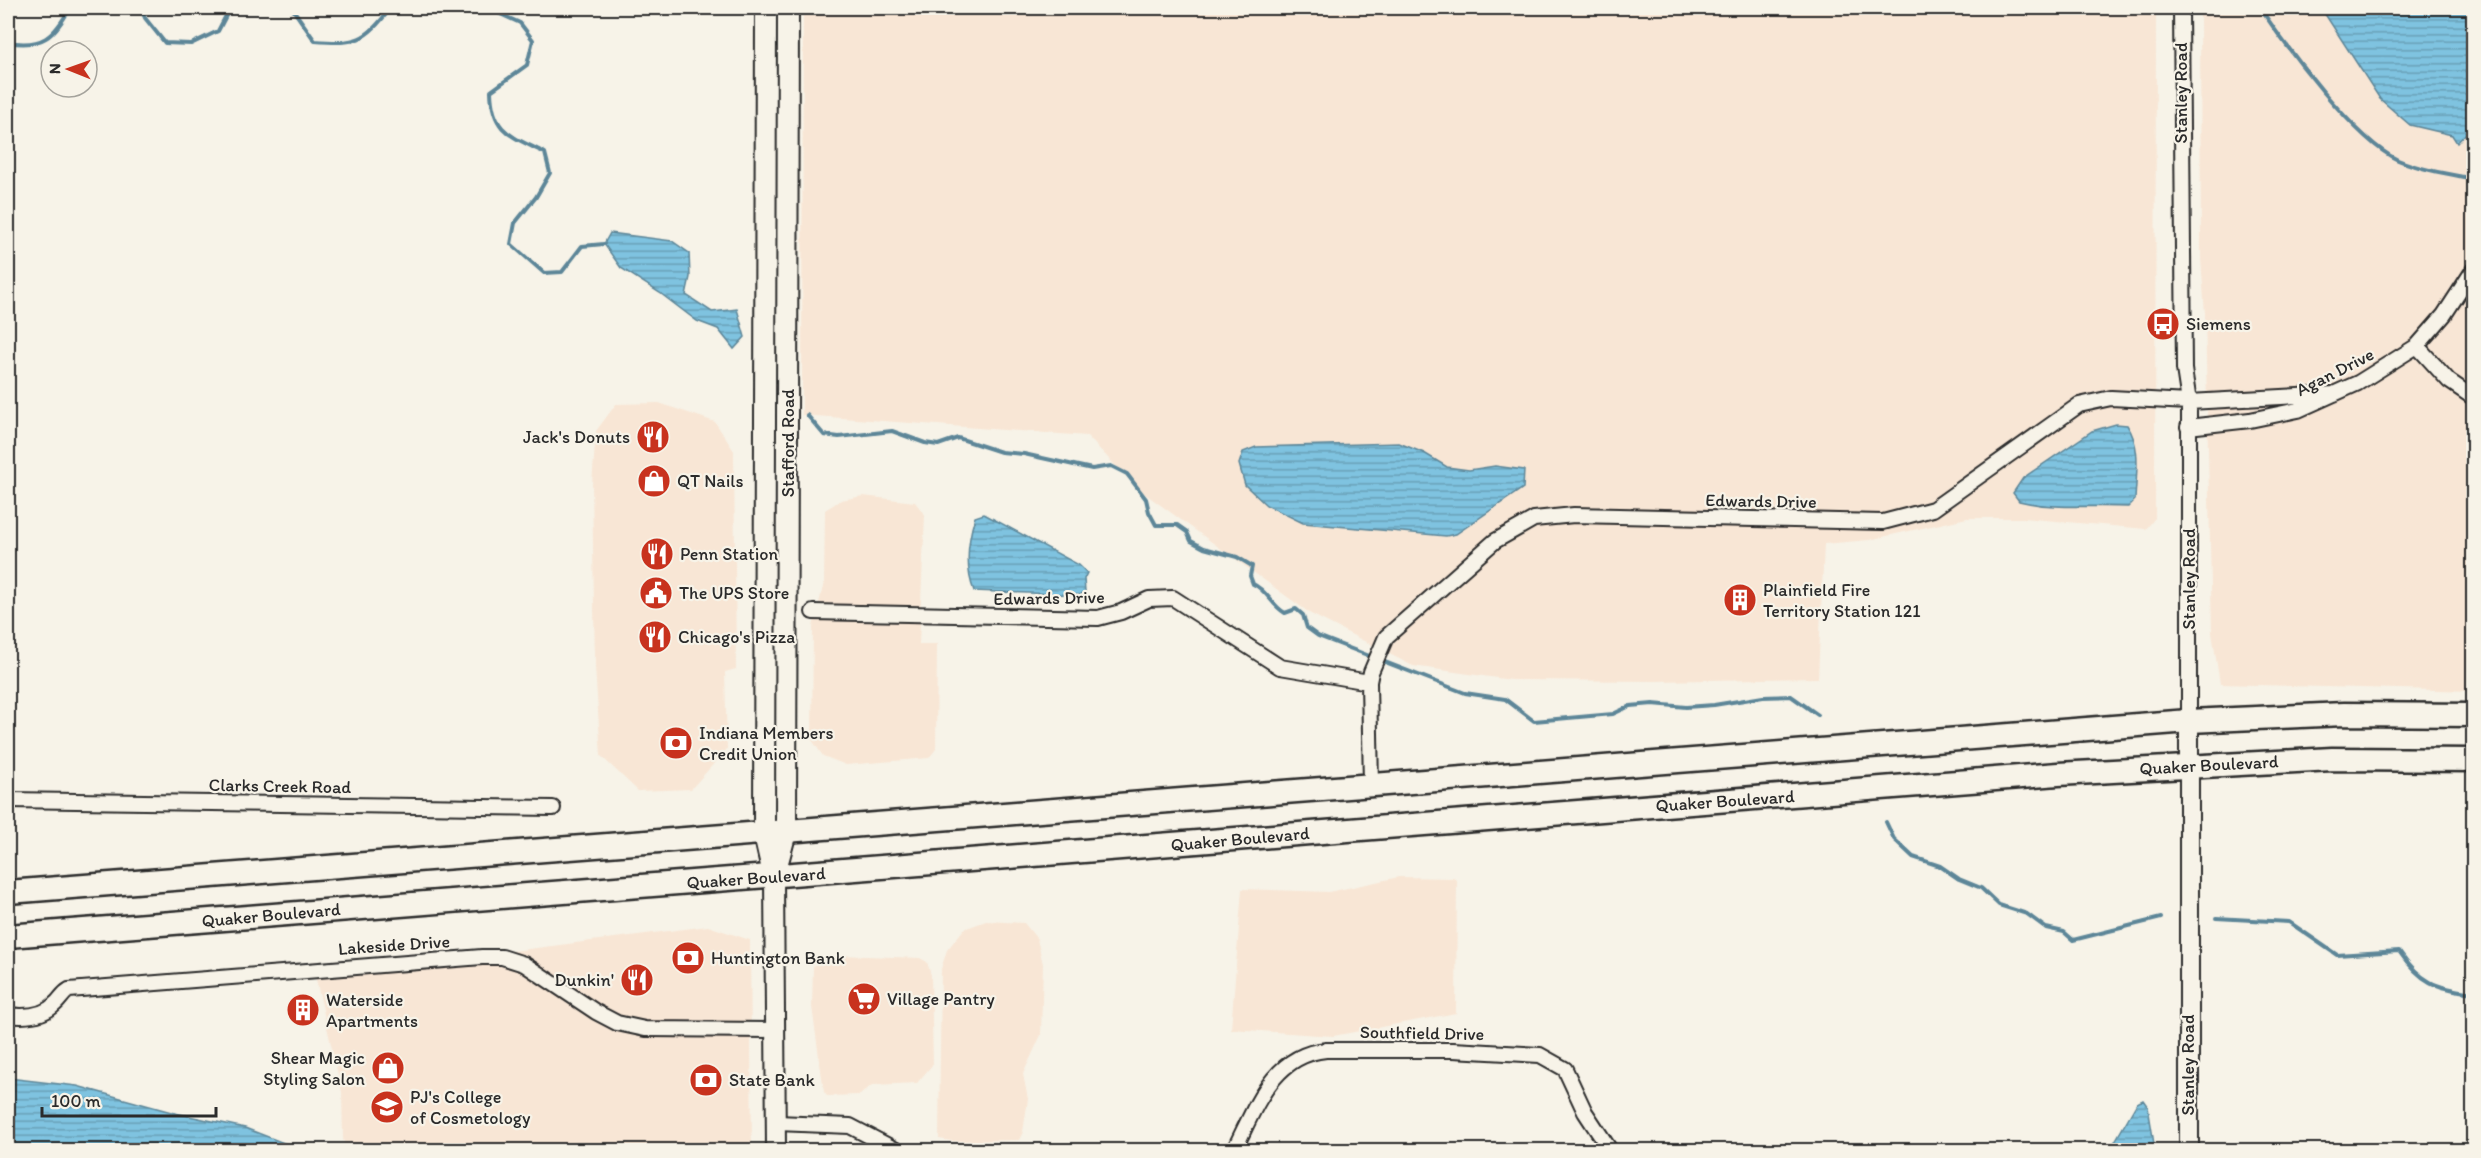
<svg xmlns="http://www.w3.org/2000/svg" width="2481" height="1158" viewBox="0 0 2481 1158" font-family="Itim,sans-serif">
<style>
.built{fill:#f8e6d5}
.water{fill:url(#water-rules);stroke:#5d8698;stroke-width:1.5}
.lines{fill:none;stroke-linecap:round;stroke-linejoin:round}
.stream{stroke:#5d8698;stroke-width:4}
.minor-casing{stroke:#2b2b2b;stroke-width:18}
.tertiary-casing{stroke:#2b2b2b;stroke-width:22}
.secondary-casing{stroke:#2b2b2b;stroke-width:24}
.primary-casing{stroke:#2b2b2b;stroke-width:27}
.minor{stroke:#f7f3e8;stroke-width:14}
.tertiary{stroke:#f7f3e8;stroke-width:18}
.secondary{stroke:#f7f3e8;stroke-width:20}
.primary{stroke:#f7f3e8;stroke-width:22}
.labels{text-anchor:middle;stroke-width:4.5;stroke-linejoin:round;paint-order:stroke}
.street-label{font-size:18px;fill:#2b2b2b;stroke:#f7f3e8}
.poi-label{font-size:18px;fill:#2b2b2b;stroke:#f7f3e8;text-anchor:start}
</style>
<defs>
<pattern id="water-rules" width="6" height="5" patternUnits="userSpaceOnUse" patternTransform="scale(1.5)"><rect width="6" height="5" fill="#7fc3e0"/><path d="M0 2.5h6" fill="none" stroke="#689fb6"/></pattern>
</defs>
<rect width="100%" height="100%" fill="#f7f3e8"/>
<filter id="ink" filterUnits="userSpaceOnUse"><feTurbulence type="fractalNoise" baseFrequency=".0167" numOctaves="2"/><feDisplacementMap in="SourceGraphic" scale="12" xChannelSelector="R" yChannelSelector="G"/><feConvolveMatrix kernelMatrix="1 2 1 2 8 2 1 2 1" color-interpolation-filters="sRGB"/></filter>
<g filter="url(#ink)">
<path class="built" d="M803,8h1353l-1,510 -9,11 -123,-11h-56l-98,22 -45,4 -6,134 -162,3 -145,-1 -98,-14 -102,-52 -174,-126 -50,-52 -285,-21z
M2200,8h273v683l-253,-7 -8,-51 -7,-319 -4,-55z
M659,403l56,19 19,29 2,218 -11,3 2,77 -36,40 -53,2 -37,-35 -6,-89 -3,-183 4,-53 20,-27z
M863,496l52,6 10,13 -6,129h18l-1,105 -7,9 -83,7 -23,-9 -11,-16 1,-113 11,-44 1,-73 16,-10z
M1399,877l54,1 4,2 -1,133 -123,23 -102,-7 11,-140 87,3z
M986,921l38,2 13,16 6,25 -2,71 -18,39 5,25 -5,33 -4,8 -67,1 -13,-2 2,-170 6,-19 17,-21z
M708,926l42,14 2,210h-406l-3,-11 -1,-47 -30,-130 201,-11z
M839,955l81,3 7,4 4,13 2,89 -16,19 -45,2 -12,10 -33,1 -3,-4 -12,-85 1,-41 9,-6z"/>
<path class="water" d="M2321,8h152v103l-5,20 -11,12 -5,-8 -42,-10 -30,-26z
M610,233l62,8 17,12 1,24 -4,18 26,17 25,-3 8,28 -11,12 -16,-20 -21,-8 -37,-28 -39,-25 -17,-24z
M2116,424l11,1c15,23 9,49 8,75l-7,7c-37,-2 -73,3 -109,-6l-6,-8 10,-15 69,-47z
M1399,443l25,10 23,14 22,3 26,-4 29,4 -1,18 -67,46 -10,2 -143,-13 -37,-18 -21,-20 -6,-21 4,-12 13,-5z
M984,514l95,51 8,8 -3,6 1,12 -5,4 -106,-4c-9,-23 -6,-51 1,-74z
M8,1078l69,8 98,27 70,15 49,19 4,3h-290z
M2143,1100l5,7 7,43h-45l27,-47z"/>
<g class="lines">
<path class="stream" d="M141,8l4,10 20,25 26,1 27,-13 12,-23
M292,8l23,33c43,3 49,1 76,-33
M487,8l33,15 13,17 -6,25 -36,26c1,42 21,45 54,62l5,20 -14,24 -21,26 -4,21 33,29 18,-1 20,-26 22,-2
M2260,8c27,40 95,132 138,152 24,10 50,14 76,19
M8,42c34,6 46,-5 62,-34
M807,415l17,20 15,2 53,-6 33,12 13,2 20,-7 43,14 23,2 68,15 19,-3 16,8 19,25 3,13 7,13h21l10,7 4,9 13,7 33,9 15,9 -2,10 3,8c14,6 19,22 32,29l11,-4 7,6 4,13 11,8 147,57 40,6 29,22 79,-7 17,-8 23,-2 33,3 28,-2 49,-8 28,-1 27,19
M1886,822l8,17 19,18 27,9 19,13 22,9 18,17 28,9 19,14 18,4 9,8 88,-22
M2216,918l73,4 48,33 62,-4c22,32 36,37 75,42"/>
<defs>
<path id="minor" d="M2181,8l3,361 5,33v319
M2417,346l32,35 25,17
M2188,427l62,-7 48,-10 60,-27 59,-37 27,-31 30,-46
M813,612l285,6 23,-6 28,-13 24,-1 107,69 89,15 2,103
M1369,682l2,-10 15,-35 109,-96 39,-22 40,-4 309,7 50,-13 146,-104 32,-7 78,4 145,-8
M8,800l545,8
M8,1015c16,2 35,2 47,-11 6,-5 7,-10 14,-14l413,-33h20l22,7 72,48 21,11 28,6 131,1
M777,1123l73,3 46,24
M1234,1150c21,-41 38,-95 92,-100h127l87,5 25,14 20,43 25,38"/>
<path id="tertiary" d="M774,877l2,273
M2189,1150v-429"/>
<path id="secondary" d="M766,8l-2,826 9,40
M774,877l12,-45 2,-824"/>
<path id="primary" d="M8,892l2181,-171 155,-7 130,1
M8,936l2050,-162 274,-15 142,1"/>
</defs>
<use href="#minor" class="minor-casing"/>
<use href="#tertiary" class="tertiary-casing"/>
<use href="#secondary" class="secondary-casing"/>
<use href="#primary" class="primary-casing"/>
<use href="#minor" class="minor"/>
<use href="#tertiary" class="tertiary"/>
<use href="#secondary" class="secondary"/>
<use href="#primary" class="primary"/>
</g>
</g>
<defs>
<symbol id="bus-disc" viewBox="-11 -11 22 22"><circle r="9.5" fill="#c8321e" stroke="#f7f3e8"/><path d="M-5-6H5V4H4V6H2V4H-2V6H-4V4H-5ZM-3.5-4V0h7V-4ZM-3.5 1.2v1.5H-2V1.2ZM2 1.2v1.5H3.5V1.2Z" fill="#fff"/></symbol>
<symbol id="restaurant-disc" viewBox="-11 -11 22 22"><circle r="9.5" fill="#c8321e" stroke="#f7f3e8"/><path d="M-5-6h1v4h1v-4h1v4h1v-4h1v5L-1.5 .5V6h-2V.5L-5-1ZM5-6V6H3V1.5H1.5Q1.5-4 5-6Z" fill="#fff"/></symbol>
<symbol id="shop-disc" viewBox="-11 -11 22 22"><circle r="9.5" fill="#c8321e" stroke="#f7f3e8"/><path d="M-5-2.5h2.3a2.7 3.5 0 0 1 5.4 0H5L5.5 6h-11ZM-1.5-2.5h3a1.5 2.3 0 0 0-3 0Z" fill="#fff"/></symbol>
<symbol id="civic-disc" viewBox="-11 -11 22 22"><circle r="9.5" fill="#c8321e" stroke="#f7f3e8"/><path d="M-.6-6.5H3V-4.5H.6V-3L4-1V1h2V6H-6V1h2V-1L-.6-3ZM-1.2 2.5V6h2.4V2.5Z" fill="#fff"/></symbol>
<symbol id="building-disc" viewBox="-11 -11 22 22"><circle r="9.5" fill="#c8321e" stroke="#f7f3e8"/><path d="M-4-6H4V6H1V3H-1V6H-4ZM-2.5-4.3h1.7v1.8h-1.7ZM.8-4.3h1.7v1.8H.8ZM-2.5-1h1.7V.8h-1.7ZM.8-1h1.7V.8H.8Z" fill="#fff"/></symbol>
<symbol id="bank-disc" viewBox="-11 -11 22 22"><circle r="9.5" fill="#c8321e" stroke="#f7f3e8"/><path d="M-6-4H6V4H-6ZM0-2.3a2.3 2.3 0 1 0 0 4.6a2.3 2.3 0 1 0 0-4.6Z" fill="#fff"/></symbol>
<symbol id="supermarket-disc" viewBox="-11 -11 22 22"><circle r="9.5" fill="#c8321e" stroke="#f7f3e8"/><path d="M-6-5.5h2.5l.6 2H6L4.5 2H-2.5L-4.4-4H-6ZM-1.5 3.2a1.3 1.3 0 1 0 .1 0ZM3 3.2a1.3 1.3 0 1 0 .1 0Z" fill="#fff"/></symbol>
<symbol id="university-disc" viewBox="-11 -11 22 22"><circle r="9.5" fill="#c8321e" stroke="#f7f3e8"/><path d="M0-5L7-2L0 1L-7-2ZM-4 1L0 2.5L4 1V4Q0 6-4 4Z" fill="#fff"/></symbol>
</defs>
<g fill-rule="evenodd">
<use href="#bus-disc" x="2144" y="305" width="38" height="38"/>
<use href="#restaurant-disc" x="634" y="418" width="38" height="38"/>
<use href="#shop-disc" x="635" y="462" width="38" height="38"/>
<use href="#restaurant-disc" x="638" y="535" width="38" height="38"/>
<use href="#civic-disc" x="637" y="574" width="38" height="38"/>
<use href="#building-disc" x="1721" y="581" width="38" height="38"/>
<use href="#restaurant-disc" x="636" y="618" width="38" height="38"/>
<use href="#bank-disc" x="657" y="724" width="38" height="38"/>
<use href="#bank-disc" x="669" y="939" width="38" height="38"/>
<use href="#restaurant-disc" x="618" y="961" width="38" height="38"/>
<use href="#supermarket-disc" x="845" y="980" width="38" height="38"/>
<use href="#building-disc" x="284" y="991" width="38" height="38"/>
<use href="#shop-disc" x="369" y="1049" width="38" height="38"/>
<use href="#bank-disc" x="687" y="1061" width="38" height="38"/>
<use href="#university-disc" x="368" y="1088" width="38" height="38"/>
</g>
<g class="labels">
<g class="street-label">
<text transform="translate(2181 93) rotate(-90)" y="6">Stanley Road</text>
<text transform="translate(2335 372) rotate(-27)" y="6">Agan Drive</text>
<text transform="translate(788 443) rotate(-90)" y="6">Stafford Road</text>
<text transform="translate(1761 501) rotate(1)" y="6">Edwards Drive</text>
<text transform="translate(2189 579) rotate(-90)" y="6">Stanley Road</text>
<text transform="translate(1049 598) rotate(-1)" y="6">Edwards Drive</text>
<text transform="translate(2209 765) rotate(-3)" y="6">Quaker Boulevard</text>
<text transform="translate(280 786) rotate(1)" y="6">Clarks Creek Road</text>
<text transform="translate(1725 801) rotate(-4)" y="6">Quaker Boulevard</text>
<text transform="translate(1240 839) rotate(-5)" y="6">Quaker Boulevard</text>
<text transform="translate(756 878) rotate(-4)" y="6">Quaker Boulevard</text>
<text transform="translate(271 915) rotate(-5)" y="6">Quaker Boulevard</text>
<text transform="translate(394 945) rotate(-4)" y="6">Lakeside Drive</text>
<text transform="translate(1422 1033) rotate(1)" y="6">Southfield Drive</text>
<text transform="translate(2188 1065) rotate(-90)" y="6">Stanley Road</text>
</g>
<g class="poi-label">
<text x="2186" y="330">Siemens</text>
<text x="630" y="443" text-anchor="end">Jack's Donuts</text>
<text x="677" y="487">QT Nails</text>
<text x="680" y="560">Penn Station</text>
<text x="1763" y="596">Plainfield Fire<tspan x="1763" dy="21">Territory Station 121</tspan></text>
<text x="679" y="599">The UPS Store</text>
<text x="678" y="643">Chicago's Pizza</text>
<text x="699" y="739">Indiana Members<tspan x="699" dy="21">Credit Union</tspan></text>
<text x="711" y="964">Huntington Bank</text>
<text x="614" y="986" text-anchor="end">Dunkin'</text>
<text x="887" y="1005">Village Pantry</text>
<text x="326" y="1006">Waterside<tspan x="326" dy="21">Apartments</tspan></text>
<text x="365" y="1064" text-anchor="end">Shear Magic<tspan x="365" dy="21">Styling Salon</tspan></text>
<text x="729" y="1086">State Bank</text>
<text x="410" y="1103">PJ's College<tspan x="410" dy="21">of Cosmetology</tspan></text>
</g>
</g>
<rect width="2481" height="1158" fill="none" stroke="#f7f3e8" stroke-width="30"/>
<rect x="15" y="15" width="2451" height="1128" fill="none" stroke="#2b2b2b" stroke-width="2" filter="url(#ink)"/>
<g transform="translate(69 69) rotate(271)"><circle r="28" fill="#f7f3e8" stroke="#a5a39c" stroke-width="1.5"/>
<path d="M0-4.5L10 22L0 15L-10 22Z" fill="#c8321e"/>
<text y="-9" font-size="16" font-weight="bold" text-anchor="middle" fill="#2b2b2b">N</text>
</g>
<path d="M42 1107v9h174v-9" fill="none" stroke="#2b2b2b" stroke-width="3"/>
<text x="51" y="1107" font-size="18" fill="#2b2b2b" stroke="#f7f3e8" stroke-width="4.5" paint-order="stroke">100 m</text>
</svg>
